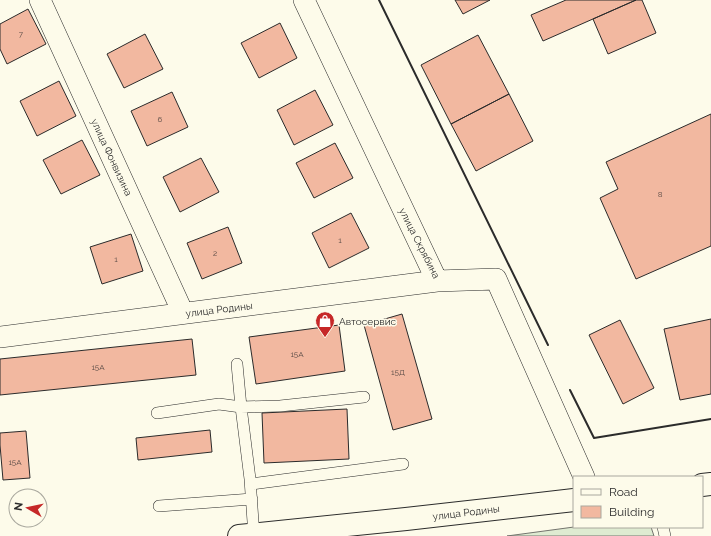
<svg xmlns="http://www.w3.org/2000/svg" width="711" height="536" viewBox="0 0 711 536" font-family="Raleway,sans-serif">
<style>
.green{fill:#deebd1;stroke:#74746e}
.building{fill:#f2b8a0;stroke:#2b2b2b}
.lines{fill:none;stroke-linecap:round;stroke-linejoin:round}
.service-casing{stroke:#2b2b2b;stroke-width:12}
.minor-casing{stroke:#2b2b2b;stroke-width:22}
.tertiary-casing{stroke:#2b2b2b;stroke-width:24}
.service{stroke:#fdfbea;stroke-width:11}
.minor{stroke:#fdfbea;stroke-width:21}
.tertiary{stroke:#fdfbea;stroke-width:22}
.wall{stroke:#2b2b2b;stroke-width:2}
.labels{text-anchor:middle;stroke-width:3;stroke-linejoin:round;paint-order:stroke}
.number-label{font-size:8px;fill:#5d4e48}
.street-label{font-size:10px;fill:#2b2b2b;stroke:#fdfbea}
.poi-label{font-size:10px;fill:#2b2b2b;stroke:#fdfbea;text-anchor:start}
</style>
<rect width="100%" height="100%" fill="#fdfbea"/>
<path class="green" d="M574,527h77l3,9h-147z"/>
<path class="building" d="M455,0h35l-27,14z
M566,0h70l-93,41 -12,-26z
M636,0h6l14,33 -48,21 -15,-35z
M28,9l18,35 -39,20 -7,-15v-25z
M280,23l17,35 -38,20 -18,-35z
M145,34l18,35 -39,19 -17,-34z
M478,35l31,59 -58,30 -30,-59z
M59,81l17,35 -39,20 -17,-35z
M315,90l18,35 -39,20 -17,-35z
M172,92l16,35 -41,19 -16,-35z
M509,94l24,47 -57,30 -25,-47z
M711,114v132l-75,33 -36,-81 18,-9 -12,-27z
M82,140l18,35 -39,19 -18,-34z
M335,143l18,35 -39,20 -18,-35z
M201,158l18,34 -39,20 -17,-35z
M351,213l18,35 -40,20 -17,-35z
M228,227l14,36 -40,16 -15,-36z
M131,234l12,37 -41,13 -12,-37z
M402,314l30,105 -39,11 -29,-105z
M711,319v75l-31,6 -16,-71z
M620,320l34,68 -31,16 -34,-69z
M339,325l6,46 -89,13 -7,-47z
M192,339l4,36 -196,20v-36z
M347,409l2,50 -85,4 -2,-50z
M210,430l2,22 -74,8 -2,-22z
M26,431l4,47 -27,2 -3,-35v-12z"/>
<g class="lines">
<defs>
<path id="service" d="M237,364l4,43 9,72 4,57
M157,413l62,-9 22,3 39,-1 84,-9
M251,484l152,-20
M159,506l93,-7
M663,527l2,9"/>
<path id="minor" d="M40,0l143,313
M304,0l133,281 59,-2 88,198
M0,337l437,-56"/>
<path id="tertiary" d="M702,485l9,-1
M239,536l167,-17 168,-19"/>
</defs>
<use href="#service" class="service-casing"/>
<use href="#minor" class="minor-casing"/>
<use href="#tertiary" class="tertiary-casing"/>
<use href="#service" class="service"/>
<use href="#minor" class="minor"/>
<use href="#tertiary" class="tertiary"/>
<path class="wall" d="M379,0l169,345
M570,390l24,48 117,-19"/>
</g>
<defs>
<symbol id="shop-pin" viewBox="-11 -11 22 30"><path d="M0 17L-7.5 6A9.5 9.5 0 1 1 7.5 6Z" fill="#c62828" stroke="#fdfbea"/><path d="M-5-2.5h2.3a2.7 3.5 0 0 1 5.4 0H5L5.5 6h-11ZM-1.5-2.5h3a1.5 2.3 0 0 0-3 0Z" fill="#fff"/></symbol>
</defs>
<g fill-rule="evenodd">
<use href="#shop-pin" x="314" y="310" width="22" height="30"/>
</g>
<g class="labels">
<g class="number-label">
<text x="21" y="37">7</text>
<text x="160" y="122">6</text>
<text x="660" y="197">8</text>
<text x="340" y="243">1</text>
<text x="215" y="256">2</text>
<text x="116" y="262">1</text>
<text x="297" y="357">15А</text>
<text x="98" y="370">15А</text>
<text x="398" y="375">15Д</text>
<text x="15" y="465">15А</text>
</g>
<g class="street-label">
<text transform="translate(112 157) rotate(65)" y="4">улица Фонвизина</text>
<text transform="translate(420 243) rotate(63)" y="4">улица Скрябина</text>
<text transform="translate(219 309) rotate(-7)" y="4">улица Родины</text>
<text transform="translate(466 512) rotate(-7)" y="4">улица Родины</text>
</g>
<g class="poi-label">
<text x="339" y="325">Автосервис</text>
</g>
</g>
<rect x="573" y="476" width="130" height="52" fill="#fdfbea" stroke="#a9a89e"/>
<rect x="581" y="489" width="20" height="6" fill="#fdfbea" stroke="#a9a89e"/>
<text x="609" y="496" font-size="12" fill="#2b2b2b">Road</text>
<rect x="581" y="506" width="20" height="12" fill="#f2b8a0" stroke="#a9a89e"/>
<text x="609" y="516" font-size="12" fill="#2b2b2b">Building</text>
<g transform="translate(28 508) rotate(279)"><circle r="19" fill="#fdfbea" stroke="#a9a89e"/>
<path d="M0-3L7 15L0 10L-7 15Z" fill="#c62828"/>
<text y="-6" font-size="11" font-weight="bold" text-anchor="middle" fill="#2b2b2b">N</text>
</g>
</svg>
